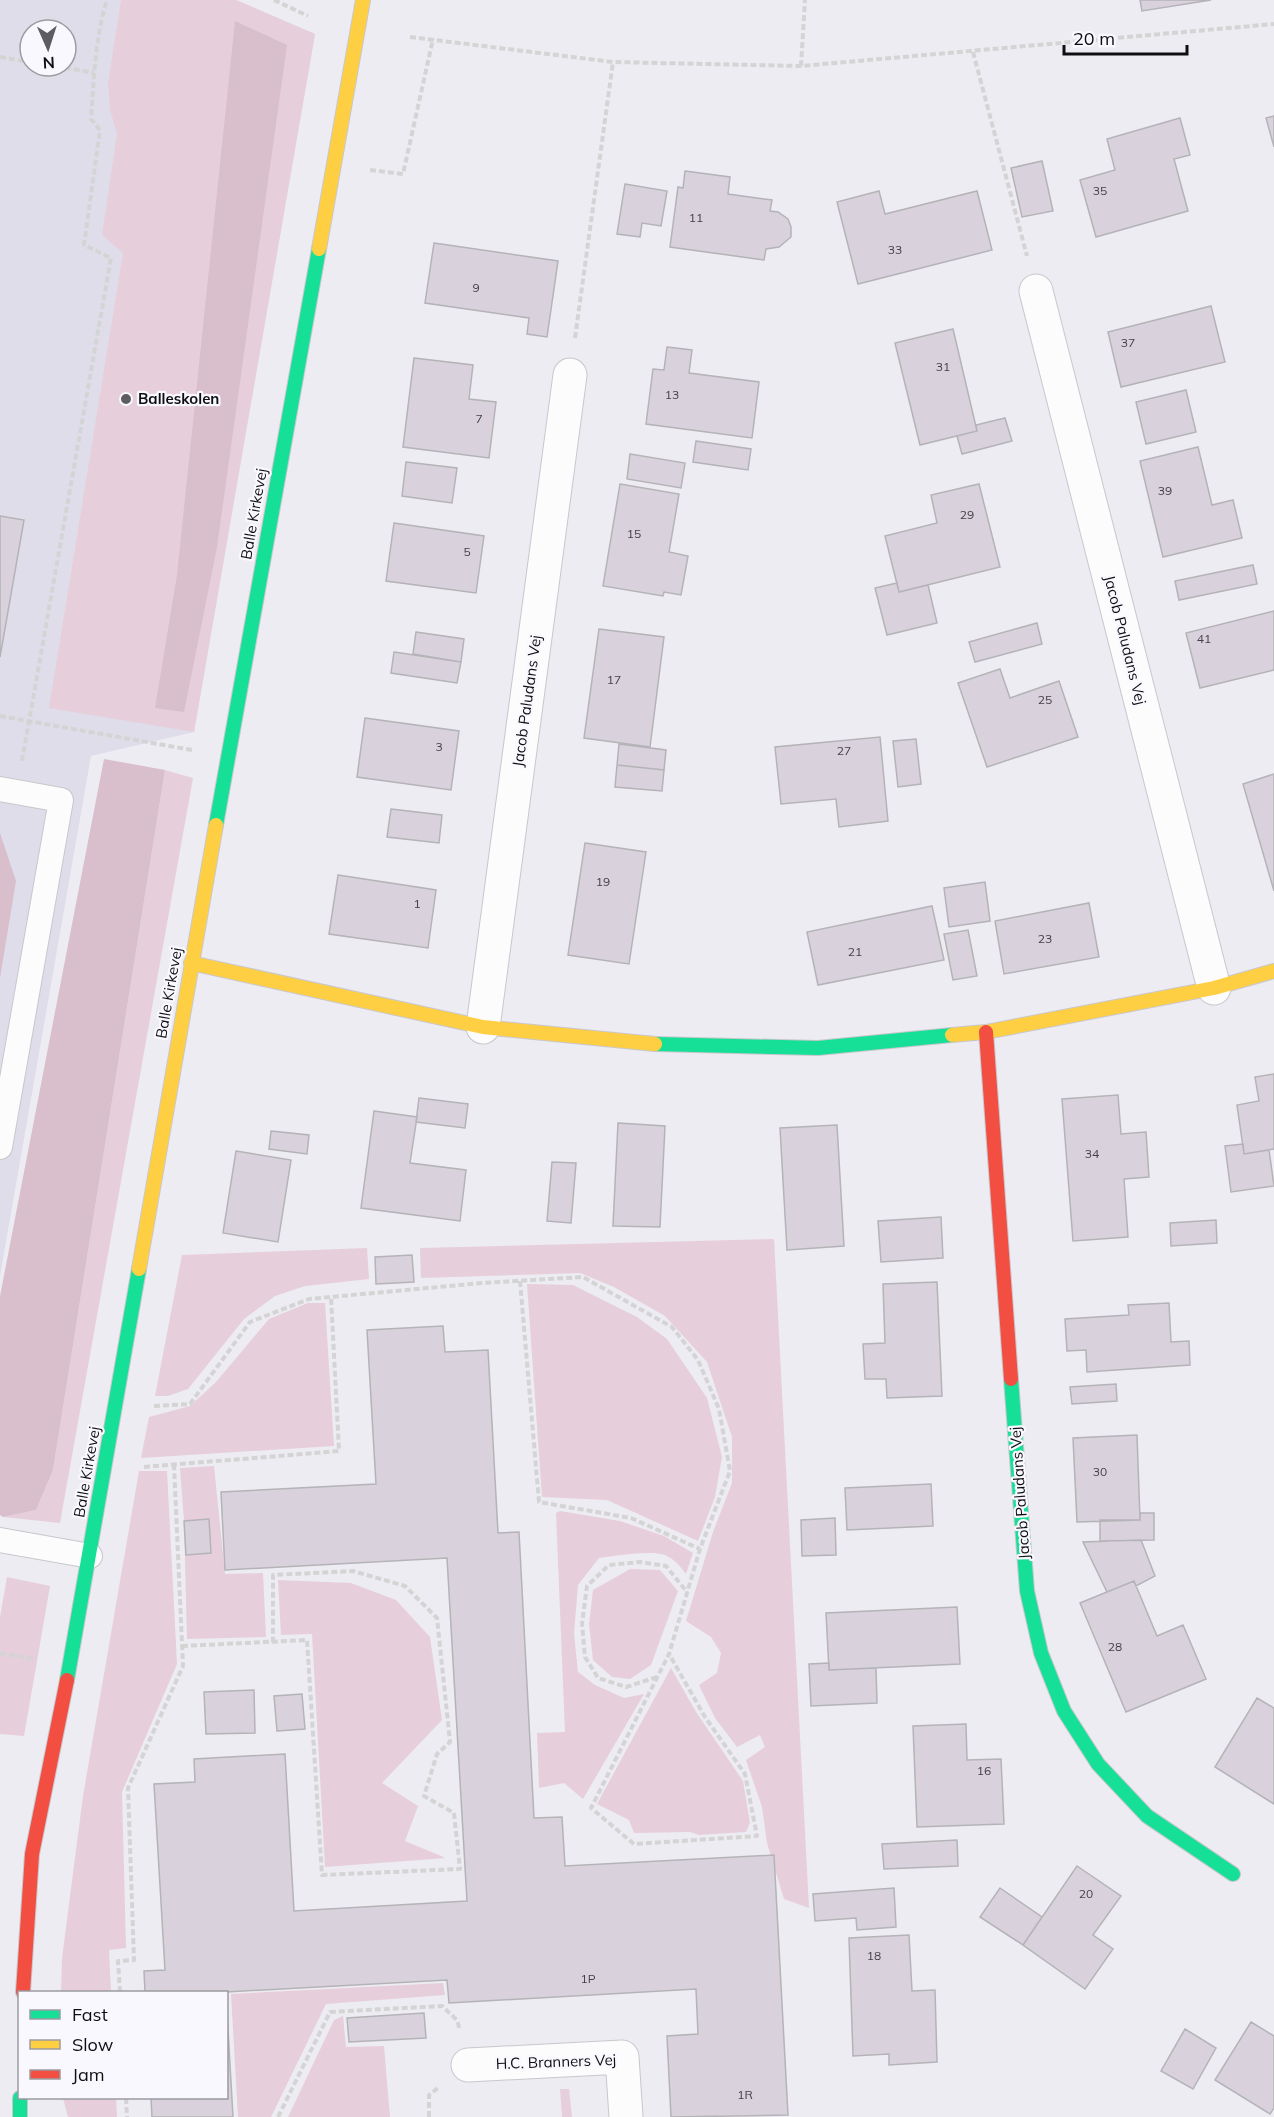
<svg xmlns="http://www.w3.org/2000/svg" width="1274" height="2117" viewBox="0 0 1274 2117" font-family="Mulish,sans-serif">
<style>
.built{fill:#e0ddea;fill-rule:evenodd}
.green{fill:#e7cedb}
.forest{fill:#d9becc}
.building{fill:#d9d2dc;stroke:#b4b3b7;stroke-width:1.5}
.lines{fill:none;stroke-linecap:round;stroke-linejoin:round}
.lane-casing{stroke:#c8c7cc;stroke-width:26}
.street-casing{stroke:#c8c7cc;stroke-width:35}
.fast-casing{stroke:#c8c7cc;stroke-width:16}
.slow-casing{stroke:#c8c7cc;stroke-width:16}
.jam-casing{stroke:#c8c7cc;stroke-width:16}
.path{stroke:#d4d4d5;stroke-width:4;stroke-dasharray:6 3;stroke-linecap:butt}
.lane{stroke:#fcfcfd;stroke-width:24}
.street{stroke:#fcfcfd;stroke-width:33}
.fast{stroke:#16e098;stroke-width:14}
.slow{stroke:#ffcf43;stroke-width:14}
.jam{stroke:#f24e42;stroke-width:14}
.poi-dot{fill:#5d5c60;stroke:#f9f8fe;stroke-width:2}
.labels{text-anchor:middle;stroke-width:4.5;stroke-linejoin:round;paint-order:stroke}
.number-label{font-size:12px;fill:#424146}
.poi-label{font-size:15px;font-weight:bold;fill:#0f0f12;stroke:#f9f8fe;text-anchor:start}
.street-label{font-size:15px;fill:#0f0f12;stroke:#f9f8fe}
</style>
<rect width="100%" height="100%" fill="#edecf2"/>
<path class="built" d="M0,0h236l79,34 -121,698 -103,24 -91,520zM30,30h36v36h-36z"/>
<path class="green" d="M121,0h115l79,34 -121,698 -145,-24 74,-455 -21,-18 15,-101 -7,-24 -2,-27z
M165,770l28,8 -133,745 -57,-6 33,-7 17,-40z
M774,1239l35,669 -25,-9 -17,-56 -5,-36 -16,-47 19,-13 -5,-12 -23,12 -22,-29 -16,-33 18,-12 4,-20 -10,-16 -25,-16 27,-89 19,-49v-46l-25,-75 -42,-46 -51,-29 -34,-14 -159,5 -1,-30z
M367,1248l2,31 -64,7 -30,10 -31,23 -56,70 -20,7h-13l27,-141z
M527,1284l46,1 64,32 30,22 40,59 15,59 -7,40 -17,44 -91,-41 -65,-3z
M308,1303h17l9,143 -193,12 8,-41 41,-11 26,-24 53,-63z
M214,1466l11,108 38,-1 3,64 -79,2 -3,-118 -4,-53z
M139,1471h28l10,193 -55,128 4,156 -17,2 2,42h-50l1,-34 21,-162z
M560,1511l60,10 44,15 29,17 -7,21c-5,-7 -13,-16 -21,-19 -15,-5 -50,1 -66,3l-21,27 -4,49 4,38 17,13 29,13 20,-4 -61,105 -19,-16 -25,5 -2,-55 28,-1 -9,-219z
M630,1569l30,1 18,21 -27,74 -21,14 -18,-2 -19,-17 -4,-36 4,-34z
M7,1577l43,9 -26,150 -24,-2v-117z
M278,1580l73,3 45,17 34,37 12,83 -60,63 36,23 -13,35 41,17 -121,9 -13,-233 -31,1z
M671,1668l25,44 47,69 7,42 -4,9 -47,3 -9,-3 -56,1 -5,-13 -32,-16z
M443,1983l2,12 -119,9 -55,113h-33l-7,-123z
M343,2016l3,31 38,-1 6,71h-102l46,-97z
M569,2089l3,28h-10l-2,-28z
M63,2098h53l1,19h-49z"/>
<path class="forest" d="M235,21l52,24 -70,502 -33,165 -29,-4 22,-133z
M104,759l61,11 -112,700 -17,40 -33,7 -3,-2v-219z
M0,833l16,48 -16,97z"/>
<path class="building" d="M1140,0h71l-69,11z
M1274,116v31l-8,-29z
M1180,118l10,37 -16,4 14,52 -92,26 -16,-57 35,-10 -8,-31z
M1042,161l11,50 -31,6 -11,-49z
M685,171l45,6 -2,17 44,6 -2,11 8,1 10,7 3,8v10l-12,10 -13,2 -2,11 -94,-13 8,-60 5,1z
M625,184l42,7 -6,35 -19,-3 -2,14 -23,-3z
M879,191l6,23 92,-23 15,59 -134,34 -21,-82z
M434,243l124,18 -11,76 -20,-3 2,-16 -104,-15z
M1211,306l14,56 -104,25 -13,-55z
M953,329l24,102 -57,14 -25,-102z
M667,347l25,3 -3,23 70,9 -7,56 -106,-14 7,-55 11,1z
M414,358l59,7 -4,34 27,3 -7,56 -86,-11z
M1186,390l10,42 -50,12 -10,-42z
M1005,418l7,23 -50,13 -5,-18 20,-5 -1,-6z
M696,441l55,8 -3,21 -55,-8z
M1198,447l14,58 21,-5 9,38 -79,19 -23,-96z
M630,454l55,9 -4,25 -54,-9z
M406,462l51,6 -5,35 -50,-7z
M620,484l59,10 -10,58 19,4 -7,39 -17,-3 -1,4 -60,-10z
M979,484l21,83 -101,25 -14,-56 52,-13 -6,-28z
M0,516l24,4 -24,137z
M394,523l90,13 -8,57 -90,-12z
M1253,565l4,19 -78,16 -4,-19z
M897,583l2,9 29,-7 9,38 -50,12 -12,-47z
M1274,611v59l-74,18 -14,-55z
M1037,623l5,21 -67,18 -6,-20z
M599,629l65,8 -14,110 -66,-9z
M416,632l48,7 -3,23 -48,-8z
M394,652l67,10 -4,21 -66,-10z
M1000,669l10,29 49,-17 19,56 -91,30 -29,-84z
M365,718l94,13 -8,59 -94,-13z
M880,737l8,84 -49,6 -3,-28 -55,5 -6,-57z
M916,739l5,45 -23,3 -5,-46z
M619,744l47,6 -2,20 -47,-5z
M617,765l47,5 -2,21 -47,-4z
M1274,774v117l-31,-107z
M391,809l51,6 -3,28 -52,-6z
M585,843l61,9 -17,112 -61,-9z
M338,875l98,15 -8,58 -99,-14z
M985,882l5,39 -41,6 -5,-39z
M1089,903l10,54 -95,17 -9,-53z
M932,906l12,54 -126,25 -11,-53z
M968,930l9,46 -24,4 -9,-46z
M1274,1074v75l-30,5 -7,-49 22,-4 -4,-24z
M1118,1095l3,39 25,-2 3,45 -25,2 4,58 -55,4 -11,-142z
M419,1098l49,6 -3,24 -49,-6z
M374,1111l43,6 -7,46 56,7 -6,51 -99,-13z
M618,1123l47,3 -5,101 -47,-1z
M837,1125l7,121 -57,4 -7,-122z
M271,1131l38,4 -2,19 -38,-5z
M1243,1144l1,10 25,-4 5,36 -43,6 -6,-46z
M236,1151l55,9 -13,82 -55,-9z
M552,1162l24,1 -5,60 -24,-2z
M941,1217l2,41 -62,4 -3,-41z
M1216,1220l1,23 -46,3 -1,-23z
M412,1255l2,27 -38,2 -1,-27z
M937,1282l5,114 -55,2 -1,-19h-21l-2,-35 22,-1 -2,-59z
M1169,1303l2,39 18,-1 1,24 -103,7 -1,-22 -19,1 -2,-32 64,-4 -1,-10z
M443,1326l2,26 43,-2 10,183 21,-1 15,286 28,-1 3,49 209,-11 14,260 -117,2 -4,-81 31,-2 -2,-45 -247,14 -2,-23 -221,12h-81l-1,-21 21,-1 -11,-186 41,-2 -1,-23 91,-5 9,157 173,-10 -20,-343 -222,12 -4,-78 155,-8 -9,-154z
M1116,1384l1,17 -45,3 -2,-17z
M1137,1435l3,85 -63,2 -4,-84z
M931,1484l2,42 -86,4 -2,-42z
M1140,1513h14v27l-54,1v-21h40z
M835,1518l1,37 -34,1 -1,-36z
M209,1519l2,34 -25,2 -2,-34z
M1141,1540l14,36 -19,10 -2,-5 -27,11 -24,-50z
M1134,1581l23,55 26,-11 23,54 -80,33 -46,-109z
M957,1607l3,57 -131,6 -3,-57z
M829,1663v7l47,-2 1,35 -66,3 -2,-42z
M254,1690l1,43 -49,1 -2,-42z
M302,1694l3,35 -28,2 -3,-35z
M1257,1698l17,10v96l-59,-37z
M966,1724l1,36 34,-1 3,65 -87,3 -4,-101z
M957,1840l1,26 -74,3 -2,-25z
M1077,1866l44,30 -28,39 20,14 -28,40 -62,-44z
M894,1888l2,39 -39,3 -1,-12 -41,3 -2,-27z
M1000,1888l42,29 -19,28 -43,-28z
M909,1935l3,56 23,-1 2,72 -48,3v-11l-36,2 -4,-118z
M226,1995l7,122h-81l-1,-19h75z
M424,2013l2,25 -77,4 -2,-24z
M1251,2022l23,14v72l-4,6 -55,-34z
M1185,2029l31,19 -23,41 -32,-18z"/>
<g class="lines">
<defs>
<path id="lane" d="M0,789l61,11 -61,347
M0,1540l90,16"/>
<path id="street" d="M1036,291l178,697
M483,1027l87,-652
M468,2065l154,-8 4,60"/>
<path id="fast" d="M216,825l103,-576
M655,1044l163,4 134,-13
M1011,1379l16,212 14,62 23,58 34,53 49,52 86,58
M67,1680l72,-411
M20,2098v19"/>
<path id="slow" d="M319,249l44,-249
M191,963l292,64 172,17
M952,1035l34,-3 228,-44 60,-17
M139,1269l77,-444"/>
<path id="jam" d="M986,1032l25,347
M23,1992l9,-138 35,-174"/>
</defs>
<use href="#lane" class="lane-casing"/>
<use href="#street" class="street-casing"/>
<use href="#fast" class="fast-casing"/>
<use href="#slow" class="slow-casing"/>
<use href="#jam" class="jam-casing"/>
<path class="path" d="M274,0l34,16
M410,37l203,25 188,4 473,-42
M973,52l54,204
M0,57l30,5
M56,66l38,7
M801,66l4,-66
M370,170l33,4 30,-135
M575,338l38,-276
M0,716l192,34
M22,761l89,-503 -27,-13 16,-115 -9,-11c3,-40 4,-81 16,-119
M520,1281l19,221 92,16 69,31
M154,1406l36,-2 60,-82 59,-23 173,-16 101,-6 89,50 26,33 21,49 11,62 -30,78 -31,105 -78,154 43,36 123,-8 -12,-62 -40,-57 -36,-63
M144,1467l195,-16 -8,-154
M182,1646l125,-6 15,235 138,-6 -6,-56 -30,-17 13,-42 13,-12 -13,-124 -32,-32 -52,-15 -80,4v67
M0,1653l34,6
M657,1677l-31,10 -28,-9 -13,-21 -3,-33 5,-38 22,-21 31,-3 26,4 21,26
M120,1992l-2,-31 16,-1 -6,-172 55,-122 -9,-201
M126,2098l1,19
M278,2117l52,-105 112,-6 15,14 3,10
M429,2117v-22l9,-7"/>
<use href="#lane" class="lane"/>
<use href="#street" class="street"/>
<use href="#fast" class="fast"/>
<use href="#slow" class="slow"/>
<use href="#jam" class="jam"/>
</g>
<circle class="poi-dot" cx="126" cy="399" r="6"/>
<g class="labels">
<g class="number-label">
<text x="1100" y="195">35</text>
<text x="696" y="222">11</text>
<text x="895" y="254">33</text>
<text x="476" y="292">9</text>
<text x="1128" y="347">37</text>
<text x="943" y="371">31</text>
<text x="672" y="399">13</text>
<text x="479" y="423">7</text>
<text x="1165" y="495">39</text>
<text x="967" y="519">29</text>
<text x="634" y="538">15</text>
<text x="467" y="556">5</text>
<text x="1204" y="643">41</text>
<text x="614" y="684">17</text>
<text x="1045" y="704">25</text>
<text x="439" y="751">3</text>
<text x="844" y="755">27</text>
<text x="603" y="886">19</text>
<text x="417" y="908">1</text>
<text x="1045" y="943">23</text>
<text x="855" y="956">21</text>
<text x="1092" y="1158">34</text>
<text x="1100" y="1476">30</text>
<text x="1115" y="1651">28</text>
<text x="984" y="1775">16</text>
<text x="1086" y="1898">20</text>
<text x="874" y="1960">18</text>
<text x="588" y="1983">1P</text>
<text x="745" y="2099">1R</text>
</g>
<g class="poi-label">
<text x="138" y="404">Balleskolen</text>
</g>
<g class="street-label">
<text transform="translate(254 514) rotate(-80)" y="5">Balle Kirkevej</text>
<text transform="translate(1125 640) rotate(76)" y="5">Jacob Paludans Vej</text>
<text transform="translate(527 701) rotate(-82)" y="5">Jacob Paludans Vej</text>
<text transform="translate(169 993) rotate(-80)" y="5">Balle Kirkevej</text>
<text transform="translate(87 1472) rotate(-80)" y="5">Balle Kirkevej</text>
<text transform="translate(1020 1493) rotate(-94)" y="5">Jacob Paludans Vej</text>
<text transform="translate(556 2062) rotate(-2)" y="5">H.C. Branners Vej</text>
</g>
</g>
<rect x="18" y="1991" width="210" height="108" fill="#f9f8fe" stroke="#9b9ba0" stroke-width="1.5"/>
<rect x="30" y="2010" width="30" height="9" fill="#16e098" stroke="#9b9ba0" stroke-width="1.5"/>
<text x="72" y="2021" font-size="18" fill="#0f0f12">Fast</text>
<rect x="30" y="2040" width="30" height="9" fill="#ffcf43" stroke="#9b9ba0" stroke-width="1.5"/>
<text x="72" y="2051" font-size="18" fill="#0f0f12">Slow</text>
<rect x="30" y="2070" width="30" height="9" fill="#f24e42" stroke="#9b9ba0" stroke-width="1.5"/>
<text x="72" y="2081" font-size="18" fill="#0f0f12">Jam</text>
<g transform="translate(48 48) rotate(177)"><circle r="28" fill="#f9f8fe" stroke="#9b9ba0" stroke-width="1.5"/>
<path d="M0-4.5L10 22L0 15L-10 22Z" fill="#5d5c60"/>
<text y="-9" font-size="16" font-weight="bold" text-anchor="middle" fill="#0f0f12">N</text>
</g>
<path d="M1064 45v9h123v-9" fill="none" stroke="#0f0f12" stroke-width="3"/>
<text x="1073" y="45" font-size="18" fill="#0f0f12" stroke="#f9f8fe" stroke-width="4.5" paint-order="stroke">20 m</text>
</svg>
